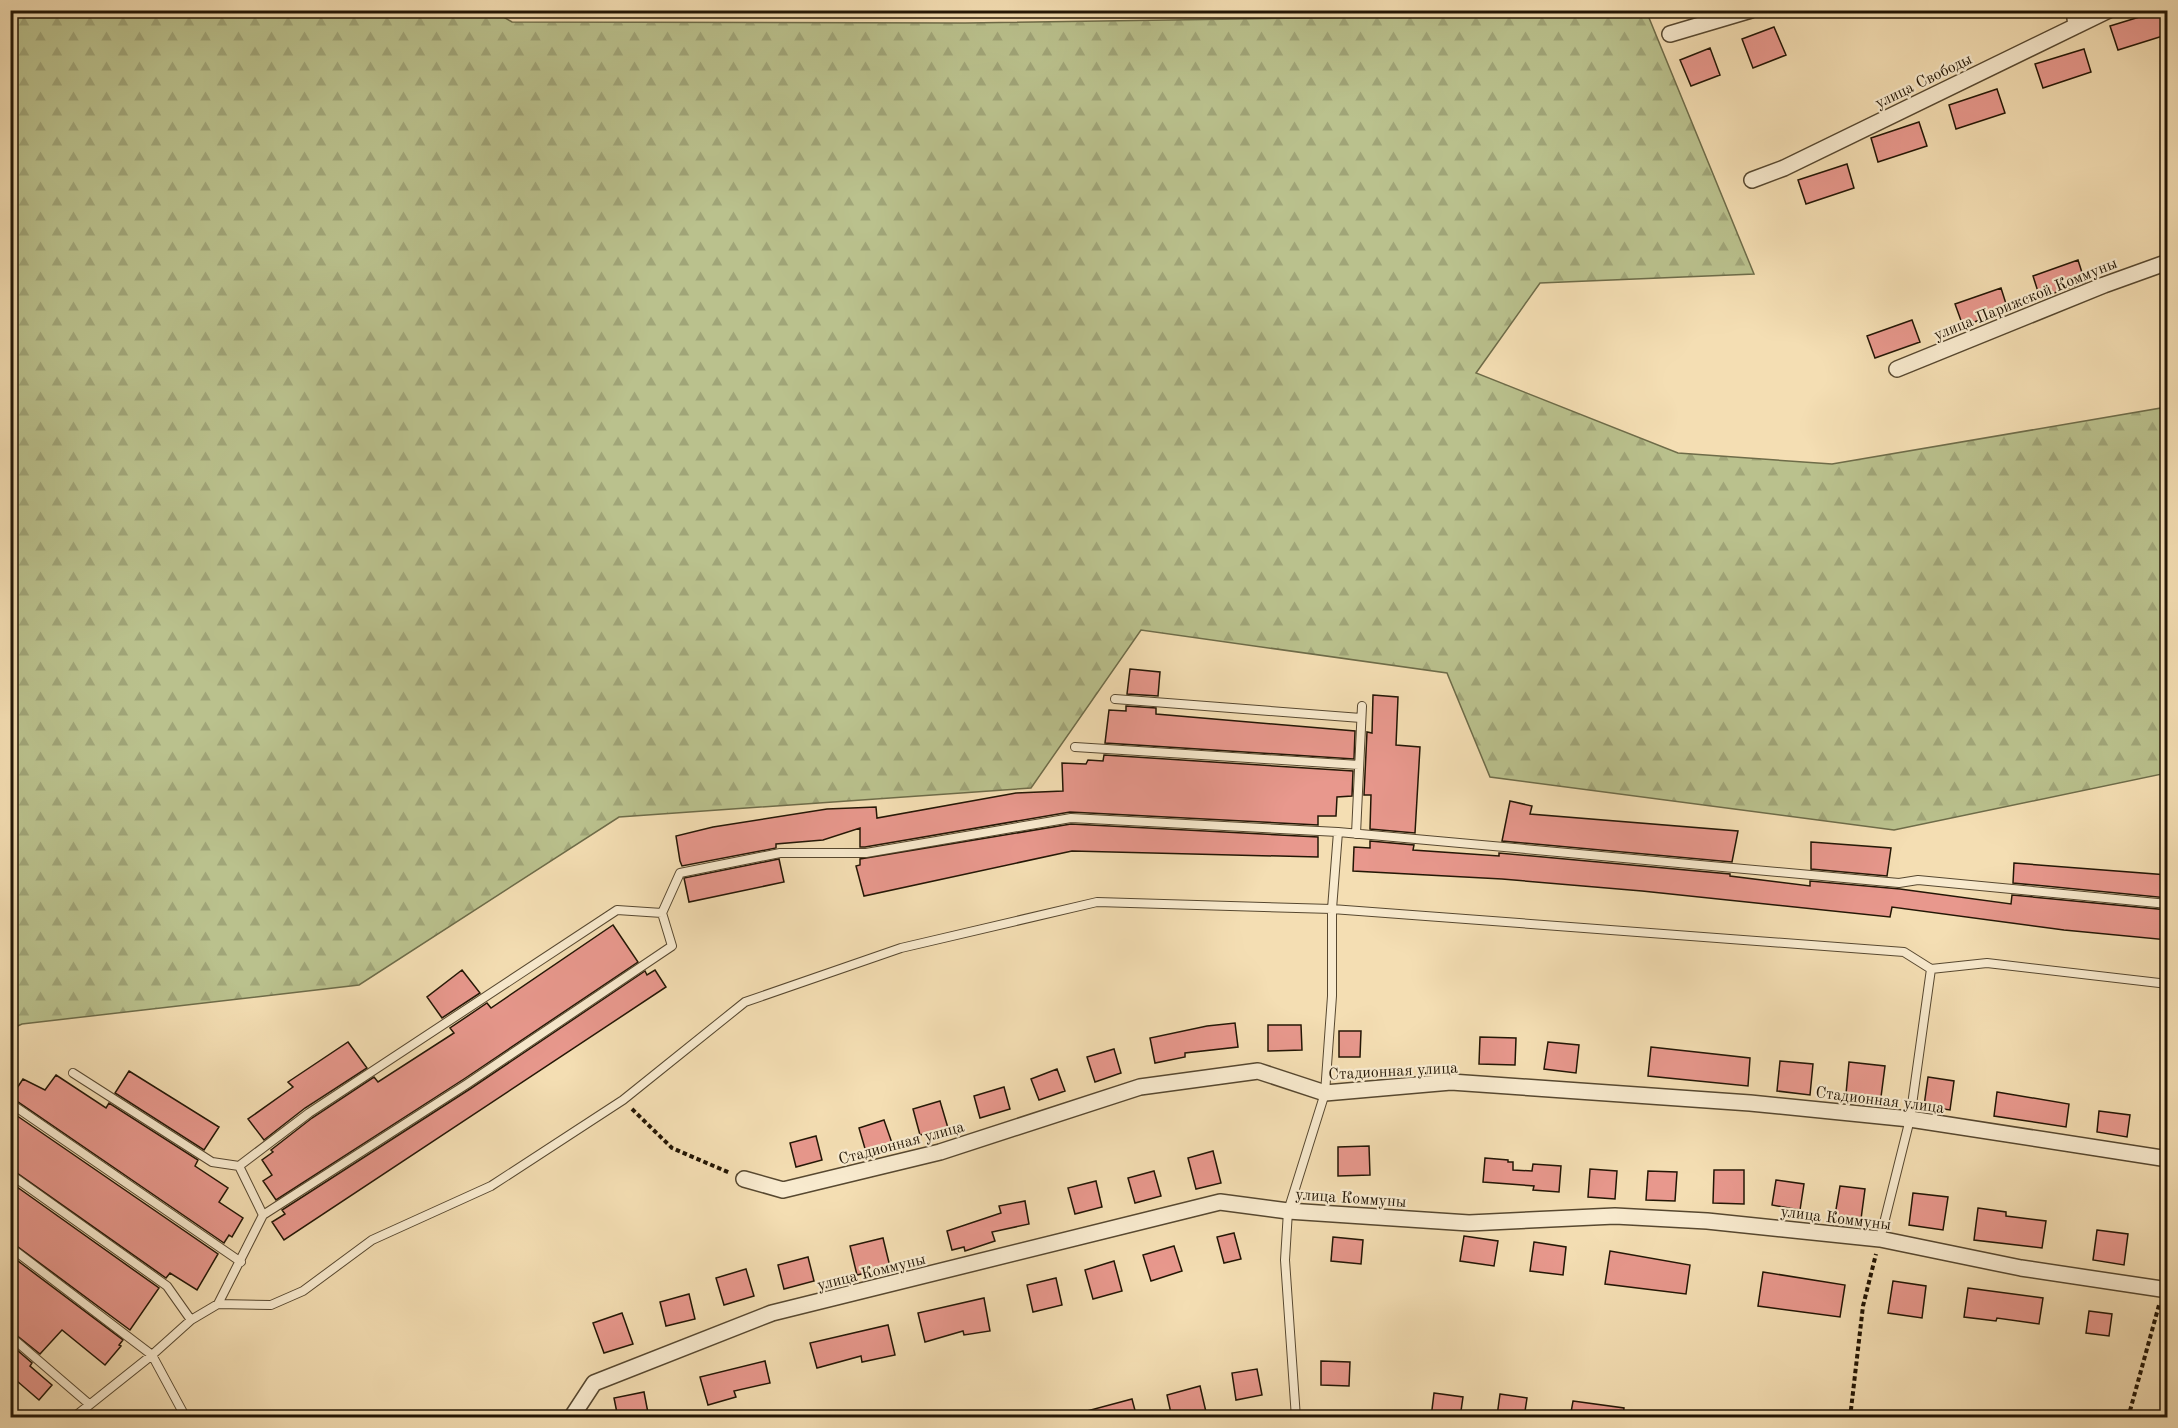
<svg xmlns="http://www.w3.org/2000/svg" width="2178" height="1428" viewBox="0 0 2178 1428" font-family="'Old Standard TT',serif">
<style>
.forest{fill:url(#forest-firs);stroke:#6e6c49;stroke-width:1.5}
.building{fill:#e8988d;stroke:#231605;stroke-width:1.5}
.lines{fill:none;stroke-linecap:round;stroke-linejoin:round}
.service-casing{stroke:#574830;stroke-width:10}
.minor-casing{stroke:#574830;stroke-width:18}
.path{stroke:#231605;stroke-width:4;stroke-dasharray:4.5 3;stroke-linecap:butt}
.service{stroke:#f8eace;stroke-width:8}
.minor{stroke:#f8eace;stroke-width:15}
.labels{text-anchor:middle;stroke-width:4.5;stroke-linejoin:round;paint-order:stroke}
.street-label{font-size:16px;fill:#231605;stroke:#f8eace}
</style>
<defs>
<pattern id="forest-firs" width="22" height="20" patternUnits="userSpaceOnUse" patternTransform="scale(1.5)"><rect width="22" height="20" fill="#bac18d"/><path d="M5 1l3.5 6h-7zM16 11l3.5 6h-7z" fill="#a0a578"/></pattern>
</defs>
<rect width="100%" height="100%" fill="#f4deb3"/>
<filter id="stains"><feTurbulence type="fractalNoise" baseFrequency=".00333" numOctaves="4"/><feColorMatrix values="0 0 0 0 .2 0 0 0 0 .09 0 0 0 0 .02 0 0 0 .5 -.17"/></filter>
<radialGradient id="worn" r=".72"><stop offset=".6" stop-color="#630" stop-opacity="0"/><stop offset="1" stop-color="#630" stop-opacity=".3"/></radialGradient>
<path class="forest" d="M492,10l20,12 453,1 682,-10 107,261 -214,9 -64,90 202,80 154,11 335,-57v366l-273,57 -404,-53 -43,-104 -306,-43 -110,158 -412,29 -260,168 -337,39 -11,5v-1018z"/>
<path class="building" d="M2159,11l7,24 -48,15 -8,-24z
M1774,27l12,28 -33,13 -11,-29z
M1710,48l10,27 -29,11 -11,-26z
M2084,49l7,23 -48,16 -8,-24z
M1997,89l8,24 -49,16 -7,-24z
M1919,122l8,24 -49,16 -7,-24z
M1847,164l7,24 -48,16 -8,-24z
M2078,260l7,22 -45,16 -7,-22z
M2001,288l7,22 -45,16 -8,-22z
M1912,320l8,22 -45,16 -8,-22z
M1130,669l30,3 -2,24 -31,-2z
M1373,695l25,2 -2,48 24,2 -5,86 -45,-4 1,-34h-7l3,-63 5,1z
M1126,706l30,2v6l199,17 -1,28 -249,-16 4,-33 17,1z
M1104,755l249,16 -1,25 -15,1 -1,19h-18v9l-248,-13 -205,35h-5v-19l-37,12 -47,4v4l-94,18 -2,-5 -4,-25 37,-9 114,-18 49,-2 1,11 139,-25 47,-2 -1,-28 24,1 2,-4 15,1z
M1510,801l22,5 -2,8 208,17 -6,31 -230,-21z
M1071,824l247,13v20l-246,-6 -208,45 -8,-30 4,-1v-6z
M1370,841l44,4 -1,5 86,6v-3l231,21v2l80,10v-5l90,8 111,15 1,-9 156,15v30l-104,-10 -172,-23 -2,10 -248,-26 -140,-12 -149,-8 1,-24 16,1z
M1811,842l80,6 -4,28 -76,-7z
M779,859l5,23 -95,20 -5,-24z
M2014,863l154,12v23l-155,-15z
M613,925l25,37 -174,117 -188,121 -13,-19 9,-6 -10,-15 11,-8 -2,-2 41,-32 62,-41 4,5 76,-49 -4,-5 37,-25 4,5z
M462,970l18,23 -38,25 -15,-21z
M655,970l11,17 -382,253 -12,-18 13,-8 -3,-4 188,-121 175,-118 2,4z
M1235,1023l3,24 -53,6v4l-30,6 -5,-25 57,-12z
M1268,1025h33l1,25 -34,1z
M1339,1031h22l-1,26h-21z
M1480,1037l36,1 -1,27 -36,-1z
M348,1042l19,26 -62,40 -41,32 -16,-21 45,-32 -5,-5z
M1548,1042l31,3 -3,28 -32,-4z
M1651,1047l99,11 -2,28 -100,-10z
M1114,1049l7,24 -26,9 -8,-25z
M1780,1061l33,3 -3,31 -33,-4z
M1849,1062l36,4 -4,31 -35,-3z
M1057,1069l8,22 -26,9 -8,-21z
M129,1071l90,56 -15,23 -89,-57z
M56,1075l50,33 3,-5 89,57 -3,6 33,22 -9,14 24,16 -11,19 -3,-2 -5,8 -213,-146 12,-18 22,11z
M1928,1077l26,4 -4,29 -26,-4z
M1004,1087l6,22 -30,9 -6,-22z
M1997,1092l72,12 -3,23 -72,-11z
M940,1101l8,27 -28,7 -7,-26z
M10,1111l208,143 -21,36 -27,-17 -4,5 -156,-110z
M2099,1111l31,4 -3,22 -30,-5z
M884,1120l8,23 -26,9 -7,-24z
M816,1136l6,24 -26,7 -6,-24z
M1369,1146l1,29 -32,1v-29z
M1213,1151l8,32 -25,6 -8,-31z
M1485,1158l23,2v2h5v8l19,1 1,-7 28,2 -2,26 -26,-2 1,-4 -51,-4z
M1590,1169l27,2 -2,28 -27,-2z
M1714,1170h30v34l-31,-1z
M1154,1171l7,25 -26,7 -7,-25z
M1648,1171l29,1 -2,29 -29,-1z
M1776,1180l28,4 -4,26 -28,-5z
M1096,1181l6,26 -27,7 -7,-26z
M10,1182l149,106 -29,42 -120,-89z
M1840,1186l25,3 -4,30 -26,-4z
M1913,1193l35,4 -5,33 -34,-5z
M1025,1201l4,23 -37,8 3,9 -30,10 -1,-4 -12,3 -5,-19 54,-18 -2,-7z
M1978,1208l28,4v4l40,5 -4,27 -68,-8z
M2097,1230l31,4 -4,31 -31,-5z
M1234,1233l7,26 -17,4 -7,-26z
M1464,1236l34,5 -4,25 -34,-5z
M1333,1237l30,3 -2,24 -30,-3z
M883,1238l7,29 -33,8 -7,-29z
M1534,1242l32,5 -3,28 -33,-4z
M1174,1246l8,25 -31,10 -8,-26z
M1610,1251l80,14 -4,29 -81,-10z
M10,1255l113,85 -4,5 2,1 -16,19 -43,-35 -22,24 -30,-24z
M808,1257l6,24 -30,8 -6,-24z
M1114,1261l8,30 -29,8 -8,-29z
M746,1269l8,27 -30,9 -8,-27z
M1763,1272l82,13 -5,32 -82,-11z
M1056,1278l6,27 -29,7 -6,-27z
M1893,1281l33,5 -4,32 -34,-5z
M1968,1288l75,10 -4,26 -42,-6 -1,3 -32,-4z
M689,1294l6,25 -29,7 -6,-24z
M984,1298l6,33 -26,4 -1,-4 -38,11 -7,-29z
M2089,1311l23,3 -3,22 -23,-3z
M622,1313l11,31 -29,9 -11,-30z
M888,1325l7,30 -33,7 -1,-6 -44,12 -7,-25z
M10,1344l22,19 -2,3 22,19 -13,15 -29,-25z
M765,1361l5,22 -36,8 2,6 -28,8 -8,-28z
M1321,1361l29,1 -1,24 -28,-1z
M1257,1369l5,26 -26,5 -4,-27z
M1200,1386l6,26 -23,6h-11l-5,-23z
M644,1392l5,26h-31l-4,-20z
M1434,1393l29,4 -3,21h-29z
M1500,1394l27,4 -3,20 -27,-2z
M1132,1399l5,19h-54v-6z
M1573,1401l51,7 -1,10h-53z"/>
<g class="lines">
<defs>
<path id="service" d="M1115,699l246,19
M1075,747l284,18
M1356,834l6,-128
M73,1073l139,89 27,4
M10,1103l231,159
M10,1174l157,112 24,34
M263,1215l204,-131 205,-138 -10,-33
M1880,1239l30,-120 21,-150
M10,1247l142,108 34,63
M218,1304l53,1 32,-14 69,-51 119,-54 132,-86 122,-98 156,-54 196,-46 235,7 572,43 27,17 56,-6 181,21
M10,1336l79,68
M73,1418l79,-63 39,-35 27,-16 45,-89 -24,-49 70,-53 308,-203 45,3 18,-40 100,-20h86l205,-35 267,14 561,51 19,-3 250,24
M1296,1418l-11,-158 3,-49 37,-118 7,-97v-87l6,-77"/>
<path id="minor" d="M2074,10l2,16
M1670,34l81,-24
M1752,180l32,-12 325,-158
M1897,369l207,-84 64,-23
M744,1179l39,11 157,-38 200,-65 118,-16 67,22 126,-11 299,21 160,16 258,40
M574,1418l-1,-3 21,-32 178,-70 448,-111 68,9 181,12 146,-7 92,5 173,18 141,29 147,22"/>
</defs>
<use href="#service" class="service-casing"/>
<use href="#minor" class="minor-casing"/>
<path class="path" d="M632,1109l40,39 58,25
M1850,1418l13,-112 13,-52
M2128,1418l31,-113"/>
<use href="#service" class="service"/>
<use href="#minor" class="minor"/>
</g>
<g class="labels">
<g class="street-label">
<text transform="translate(1923 80) rotate(-26)" y="6">улица Свободы</text>
<text transform="translate(2025 298) rotate(-22)" y="6">улица Парижской Коммуны</text>
<text transform="translate(1393 1070) rotate(-3)" y="6">Стадионная улица</text>
<text transform="translate(1880 1099) rotate(7)" y="6">Стадионная улица</text>
<text transform="translate(901 1142) rotate(-15)" y="6">Стадионная улица</text>
<text transform="translate(1351 1197) rotate(4)" y="6">улица Коммуны</text>
<text transform="translate(1836 1217) rotate(7)" y="6">улица Коммуны</text>
<text transform="translate(871 1271) rotate(-14)" y="6">улица Коммуны</text>
</g>
</g>
<rect width="2178" height="1428" fill="none" stroke="#f4deb3" stroke-width="36"/>
<rect x="12" y="12" width="2154" height="1404" fill="none" stroke="#231605" stroke-width="3"/>
<rect x="18" y="18" width="2142" height="1392" fill="none" stroke="#231605" stroke-width="1.5"/>
<rect width="100%" height="100%" filter="url(#stains)"/>
<rect width="100%" height="100%" fill="url(#worn)"/>
</svg>
